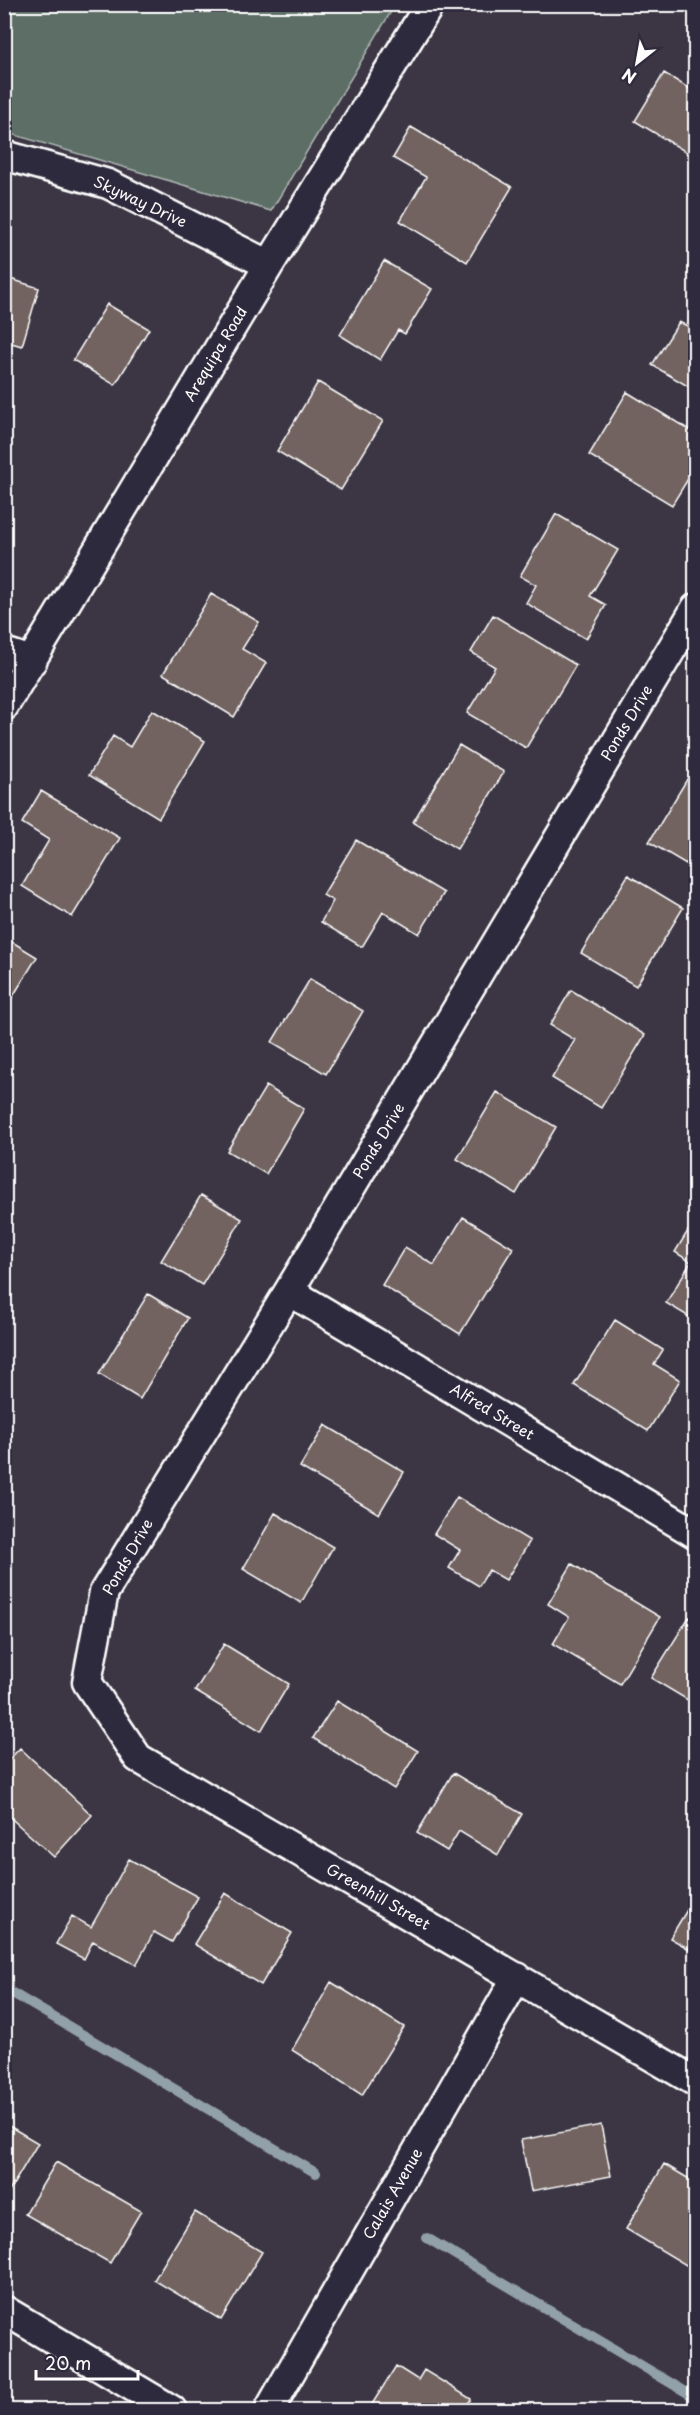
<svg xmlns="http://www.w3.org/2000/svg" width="700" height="2415" viewBox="0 0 700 2415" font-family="'Playpen Sans',sans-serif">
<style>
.green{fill:#5c6e66;stroke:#aeb6b2;stroke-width:1.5}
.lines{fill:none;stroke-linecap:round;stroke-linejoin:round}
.stream{stroke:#91a0a9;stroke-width:10}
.building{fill:#726460;stroke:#fff;stroke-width:1.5}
.street-casing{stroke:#fff;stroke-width:33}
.street{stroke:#2f2a3d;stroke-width:28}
.labels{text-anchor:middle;stroke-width:4.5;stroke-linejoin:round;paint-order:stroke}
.street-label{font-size:15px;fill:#fff;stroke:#2f2a3d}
</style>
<rect width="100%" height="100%" fill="#3c3644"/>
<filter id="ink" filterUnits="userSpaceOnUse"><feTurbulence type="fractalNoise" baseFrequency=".0167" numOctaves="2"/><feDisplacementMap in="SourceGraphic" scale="12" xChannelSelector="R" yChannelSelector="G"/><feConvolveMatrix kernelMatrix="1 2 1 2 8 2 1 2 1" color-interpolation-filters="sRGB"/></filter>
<g filter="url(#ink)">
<path class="green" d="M4,5l1,-1 390,1 -124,206 -266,-79z"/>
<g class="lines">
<path class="stream" d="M4,1988l312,185
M427,2238l269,160"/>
</g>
<path class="building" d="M664,73l24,15 8,-12v82l-61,-37z
M411,127l101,60 -45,75 -67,-41 26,-44 -33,-19z
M384,261l48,28 -27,45 -7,-4 -18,30 -40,-25z
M4,277l35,11 -17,58 -18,-5z
M107,304l42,25 -34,56 -42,-25z
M679,322l17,8v61l-44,-26z
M318,382l65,39 -42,69 -64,-39z
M627,392l69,42v32l-24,39 -83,-50z
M556,514l62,36 -28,46 16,9 -20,34 -60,-36 10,-18 -16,-9z
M211,594l48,28 -17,27 24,14 -32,54 -71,-43z
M493,615l83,50 -50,83 -59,-35 28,-46 -24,-15z
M152,710l53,31 -46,77 -70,-43 24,-39 17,11z
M459,745l45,27 -47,77 -44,-27z
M689,776l7,4v68l-10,16 -37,-22z
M41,791l79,47 -48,79 -50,-31 27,-46 -27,-17z
M356,840l88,53 -25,41 -36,-22 -21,35 -41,-25 12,-21 -10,-6z
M628,875l55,33 -47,78 -55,-33z
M4,937l33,20 -33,54z
M310,979l53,32 -37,63 -54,-32z
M571,990l74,45 -44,73 -49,-30 23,-38 -25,-15z
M266,1086l38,23 -38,65 -39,-23z
M497,1092l59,35 -40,67 -59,-35z
M201,1195l41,24 -40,66 -41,-24z
M463,1217l50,31 -53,86 -78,-49 23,-38 29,18z
M696,1218v103l-30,-18 25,-41 -16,-10z
M148,1294l40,24 -48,81 -41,-25z
M615,1320l48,30 -9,14 26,16 -32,51 -74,-46z
M325,1425l79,47 -25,42 -79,-47z
M457,1497l73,44 -24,39 -17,-10 -10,16 -30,-18 11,-18 -26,-16z
M275,1513l58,34 -32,56 -58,-34z
M572,1564l88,53 -40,67 -67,-40 16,-27 -21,-13z
M689,1617l7,4v84l-45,-27z
M224,1644l65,40 -28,47 -66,-40z
M337,1701l81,50 -24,38 -81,-51z
M20,1748l72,67 -38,42 -50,-45v-47z
M453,1773l69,41 -24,41 -39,-24 -12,20 -30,-18z
M129,1859l69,38 -26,45 -18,-10 -18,33 -43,-24 -9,18 -28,-15 16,-28 19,11z
M225,1893l67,40 -31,52 -67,-41z
M696,1895v58l-26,-15z
M331,1982l73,45 -42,68 -70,-45z
M4,2123l34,20 -34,57z
M601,2125l10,51 -80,15 -10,-51z
M56,2162l85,49 -31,52 -85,-49z
M664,2164l32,19v88l-70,-42z
M195,2212l67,40 -41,68 -67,-40z
M396,2366l22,14 6,-10 47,29 -7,11h-93l-2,-1z"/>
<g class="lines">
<defs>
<path id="street" d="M4,155l104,29 161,81
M696,608l-407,683 -185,301 -17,90 51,76 558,324
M4,652l28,9
M4,706l265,-441 161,-261
M289,1291l407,243
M4,2310l168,100
M269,2410l248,-433"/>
</defs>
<use href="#street" class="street-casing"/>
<use href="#street" class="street"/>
</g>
</g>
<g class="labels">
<g class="street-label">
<text transform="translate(140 202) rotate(25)" y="5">Skyway Drive</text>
<text transform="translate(216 354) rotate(-59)" y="5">Arequipa Road</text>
<text transform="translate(627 723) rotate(-59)" y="5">Ponds Drive</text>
<text transform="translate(379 1141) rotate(-59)" y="5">Ponds Drive</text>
<text transform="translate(492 1412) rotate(31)" y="5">Alfred Street</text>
<text transform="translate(128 1557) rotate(-60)" y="5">Ponds Drive</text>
<text transform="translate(378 1897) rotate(30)" y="5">Greenhill Street</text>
<text transform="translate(393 2194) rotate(-60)" y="5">Calais Avenue</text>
</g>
</g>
<rect width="700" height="2415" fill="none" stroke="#2f2a3d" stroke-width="24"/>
<rect x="12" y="12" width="676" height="2391" fill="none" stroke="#fff" stroke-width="2" filter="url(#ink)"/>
<g transform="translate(637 63) rotate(211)" stroke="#2f2a3d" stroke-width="4.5" paint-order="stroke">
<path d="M0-4.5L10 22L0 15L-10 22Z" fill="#ffffff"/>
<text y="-9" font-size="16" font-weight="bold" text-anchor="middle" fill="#ffffff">N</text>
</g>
<path d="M36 2370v9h102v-9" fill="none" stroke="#ffffff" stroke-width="3"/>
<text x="45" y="2370" font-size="18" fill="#ffffff" stroke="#2f2a3d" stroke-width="4.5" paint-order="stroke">20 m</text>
</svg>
